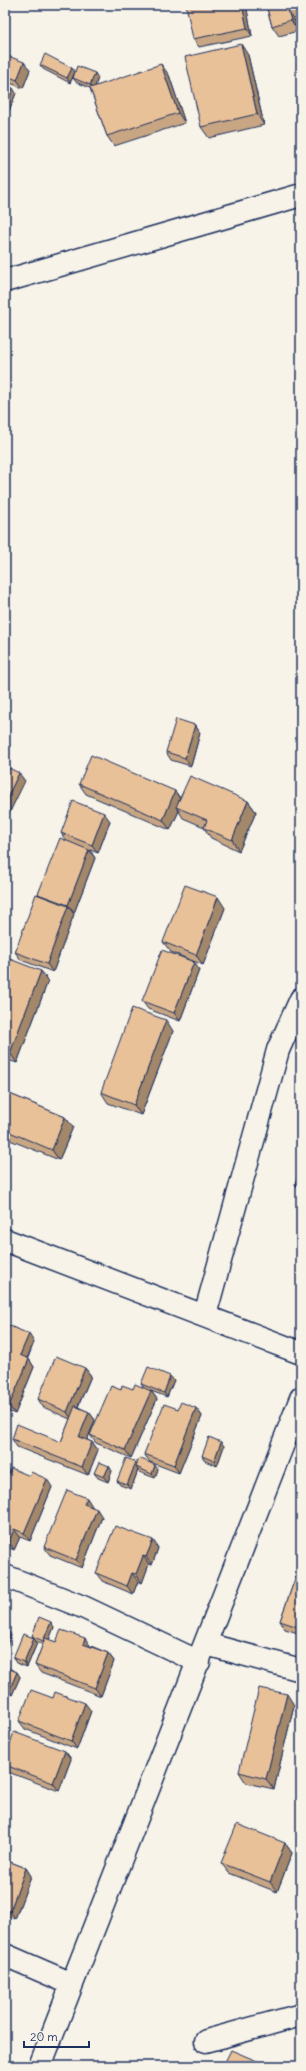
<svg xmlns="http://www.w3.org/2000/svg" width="306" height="2071" viewBox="0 0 306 2071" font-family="Delius,sans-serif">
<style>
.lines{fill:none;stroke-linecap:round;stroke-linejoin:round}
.street-casing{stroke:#1b2f5e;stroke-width:25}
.street{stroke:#f7f3e8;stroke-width:22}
.wall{fill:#c8a684;stroke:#1b2f5e}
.shaded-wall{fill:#a3876b;stroke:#1b2f5e}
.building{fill:#e9c199;stroke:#1b2f5e}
</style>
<rect width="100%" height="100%" fill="#f7f3e8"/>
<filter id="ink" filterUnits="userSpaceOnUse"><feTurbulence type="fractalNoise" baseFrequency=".025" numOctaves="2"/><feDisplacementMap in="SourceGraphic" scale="8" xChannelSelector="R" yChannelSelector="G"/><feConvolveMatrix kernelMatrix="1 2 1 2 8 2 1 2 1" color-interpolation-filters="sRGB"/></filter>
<g filter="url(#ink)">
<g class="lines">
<defs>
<path id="street" d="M5,281l296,-86
M5,1240l296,113
M205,1315l73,-265 23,-51
M5,1576l78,31 116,55
M206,1644l95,26
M5,1955l67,29
M206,2041l95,-26
M40,2066l261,-668"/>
</defs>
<use href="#street" class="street-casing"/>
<use href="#street" class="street"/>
</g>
<path class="wall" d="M266,5h35v15l-6,1 3,10 -19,5 -7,-10z
M247,10l5,26 -53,11 -6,-8z
M5,55l25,15 -7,18 -18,-7z
M248,55l16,70 -55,13 -8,-11z
M40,65l35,7 23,6 -3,8 74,-11 16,48 -71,23 -7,-10 -17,-48 -14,-6 -3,-4v-1l-3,6 -27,-14z
M5,85l11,8 -7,18 -4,-1z
M195,725l5,8 -9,33 -20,-6 -5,-8z
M79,784l96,7 5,7 68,3 8,11 -17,39 -28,-13 -7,-10v-1l-21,-9 -4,-7 -9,19 -84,-36z
M110,821l-12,32 -8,-3 5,8 -21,55h-1l1,1 -21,58 -32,-12 -6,-8 24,-56 -1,-2 28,-53 -5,-8z
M225,908l-22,57 -32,-13 -8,-10z
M194,962l5,8 -19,51 -32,-12 -6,-8z
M5,964l36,7 7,10 -31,82 -12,-4z
M173,1031l-32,84 -33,-12 -7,-11z
M5,1092l60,25 8,10 -14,33 -54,-22z
M301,1167v25l-6,-8z
M5,1324l29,18 -6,16 6,9 -19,47 -10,-4z
M85,1368l6,8 -13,31 11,5 6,8 -8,20 5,2 6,8 -10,25 -71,-28 -5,-8 49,3 9,-23 -27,-12 -5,-8z
M174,1380l-7,17 -16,-6 6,8 -26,59 -35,-15 -6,-8 31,-45 23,-2 -3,-4z
M196,1408l6,8 -23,57 -29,-11 -6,-8 34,-45z
M224,1446l-7,20 -12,-5 -3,-5z
M136,1462l1,2 21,5 -3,9 -16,-6 -1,-2 -7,19 -11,-4 -3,-4z
M112,1471l-4,11 -10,-4 -4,-5z
M5,1484l47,3 -22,54 -10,-4 -6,13 -9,-4z
M92,1506v1l10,10 -20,51 -32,-13 -6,-8z
M153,1540l5,8 -6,17 -3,-1 -7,19 -4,-2 -5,13 -31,-13 -6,-8z
M301,1562v72l-16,-5 -5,-8z
M54,1627l-5,13 7,2 35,4 17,7 6,8 -13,35 -60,-23 -6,-8 8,-21 -8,-3 2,2 -10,24 -11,-4 -3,-5 20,-20 -1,-2z
M5,1667l12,5 3,5 -8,18 -7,-3z
M53,1698l38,13 -14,38 -52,-20 -6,-8z
M294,1705l-20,84 -28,-6 -7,-11z
M65,1751l6,8 -12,32 -51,-19 -3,-5v-9z
M285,1843l7,10 -15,39 -48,-19 -8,-10z
M5,1860l21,8 5,8 -16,43 -10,-4z"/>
<path class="shaded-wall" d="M242,5h1l4,5 5,26 -5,-8z
M288,11l7,10 3,10 -7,-11z
M241,44l7,11 16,70 -7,-11z
M24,62l6,8 -7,18 -6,-8z
M161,64l8,11 16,48 -7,-10z
M72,68l3,4 -5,11 -3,-5z
M95,73l3,5 -4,11 -4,-4z
M13,88l3,5 -7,18 -3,-4z
M195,725l5,8 -9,33 -6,-8z
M19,773l6,8 -20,41v-20z
M175,791l7,11 -6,5 3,4 -9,19 -7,-10z
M248,801l8,11 -17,39 -7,-11z
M104,813l6,8 -12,32 -6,-8z
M89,850l6,8 -21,55 -6,-8z
M218,897l7,11 -22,57 -7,-10z
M68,906l6,8 -21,58 -6,-8z
M194,962l5,8 -19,51 -6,-8z
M41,971l7,10 -31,82 -7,-10z
M166,1020l7,11 -32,84 -7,-10z
M65,1117l8,10 -14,33 -7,-10z
M29,1334l5,8 -9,21 -5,-8z
M29,1359l5,8 -19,47 -6,-8z
M85,1368l6,8 -19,44 -5,-8z
M170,1376l4,4 -7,17 -3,-4z
M151,1391l6,8 -26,59 -6,-8z
M196,1408l6,8 -23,57 -5,-8z
M89,1412l6,8 -10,25 -6,-8z
M92,1442l6,8 -10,25 -6,-8z
M221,1442l3,4 -7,20 -3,-5z
M136,1462l3,4 -3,1 2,3 -7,19 -4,-4z
M155,1465l3,4 -3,9 -3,-4z
M109,1466l3,5 -4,11 -4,-5z
M47,1479l5,8 -22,54 -6,-8z
M87,1498l5,8 -2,6 -6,-8z
M97,1509l5,8 -20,51 -6,-8z
M14,1529l6,8 -6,13 -5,-8z
M153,1540l5,8 -6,17 -6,-8z
M143,1556l6,8 -7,19 -6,-9z
M132,1573l6,8 -5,13 -6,-8z
M5,1615l4,6 -3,7 5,7 -6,17z
M51,1622l3,5 -7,18 -4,-4z
M34,1638l3,5 -10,24 -3,-5z
M85,1638l6,9 -8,-3z
M108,1653l6,8 -13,35 -6,-8z
M17,1672l3,5 -8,18 -3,-4z
M287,1694l7,11 -20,84 -8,-10z
M85,1703l6,8 -14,38 -6,-8z
M65,1751l6,8 -12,32 -6,-8z
M285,1843l7,10 -15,39 -7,-10z
M26,1868l5,8 -16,43 -5,-8z"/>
<path class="building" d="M186,5h56l5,23 -54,11z
M266,5h35v2l-13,4 3,9 -19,6z
M241,44l16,70 -56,13 -16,-70z
M45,54l27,14 -5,10 -27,-13z
M5,55l19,7 -7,18 -12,-5z
M161,64l17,49 -71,23 -17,-48z
M77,66l18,7 -5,12 -17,-7z
M5,85l8,3 -7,19 -1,-1z
M176,719l19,6 -10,33 -19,-6z
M91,755l84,36 -12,29 -84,-36z
M9,768l10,5 -14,29v-26z
M190,776l58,25 -16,39 -28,-12 3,-8 -31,-13z
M73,801l31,12 -12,32 -31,-12z
M60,838l29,12 -21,55 -30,-11z
M185,885l33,12 -22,58 -33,-13z
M36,894l32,12 -21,58 -32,-12z
M162,950l32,12 -20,51 -32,-12z
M7,958l34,13 -31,82 -5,-2v-87z
M132,1008l34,12 -32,85 -33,-13z
M5,1092l60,25 -13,33 -47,-20z
M301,1167v19l-6,-2z
M5,1324l24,10 -9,21 9,4 -20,47 -4,-2z
M56,1356l29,12 -18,44 -29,-13z
M148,1367l22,9 -6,17 -23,-9z
M135,1384l16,7 -26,59 -35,-15 21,-49 10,4 1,-5 11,4z
M181,1402l15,6 -22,57 -30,-11 20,-50 14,5z
M75,1406l14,6 -10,25 13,5 -10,25 -70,-28 5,-15 44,18z
M209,1437l12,5 -7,19 -12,-5z
M126,1458l10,4 -9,23 -10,-4z
M139,1458l16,7 -3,9 -16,-7z
M99,1462l10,4 -5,11 -10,-4z
M11,1468l19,8 1,-4 16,7 -23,54 -10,-4 -5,13 -4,-2v-56z
M67,1490l20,8 -3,6 13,5 -21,51 -32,-13z
M115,1526l38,14 -7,17 -3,-1 -7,18 -4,-1 -5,13 -31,-13z
M301,1562v66l-21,-7z
M39,1617l12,5 -8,19 -11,-5z
M61,1630l24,8 -2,6 25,9 -13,35 -60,-23 10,-27 11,4z
M23,1634l11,4 -10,24 -11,-4z
M5,1667l12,5 -8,19 -4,-2z
M259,1688l28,6 -21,85 -27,-7z
M31,1690l22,8 2,-6 30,11 -14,38 -52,-20z
M14,1732l51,19 -12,32 -48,-18v-7z
M237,1824l48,19 -15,39 -49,-19z
M5,1860l21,8 -16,43 -5,-2z
M231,2050l33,14 -1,2h-40z"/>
</g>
<rect width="306" height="2071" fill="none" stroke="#f7f3e8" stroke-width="20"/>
<rect x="10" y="10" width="286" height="2051" fill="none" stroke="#1b2f5e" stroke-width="1.5" filter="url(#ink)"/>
<path d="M24 2041v6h65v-6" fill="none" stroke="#1b2f5e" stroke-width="2"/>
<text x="30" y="2041" font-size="12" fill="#1b2f5e" stroke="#f7f3e8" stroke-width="3" paint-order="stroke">20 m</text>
</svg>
